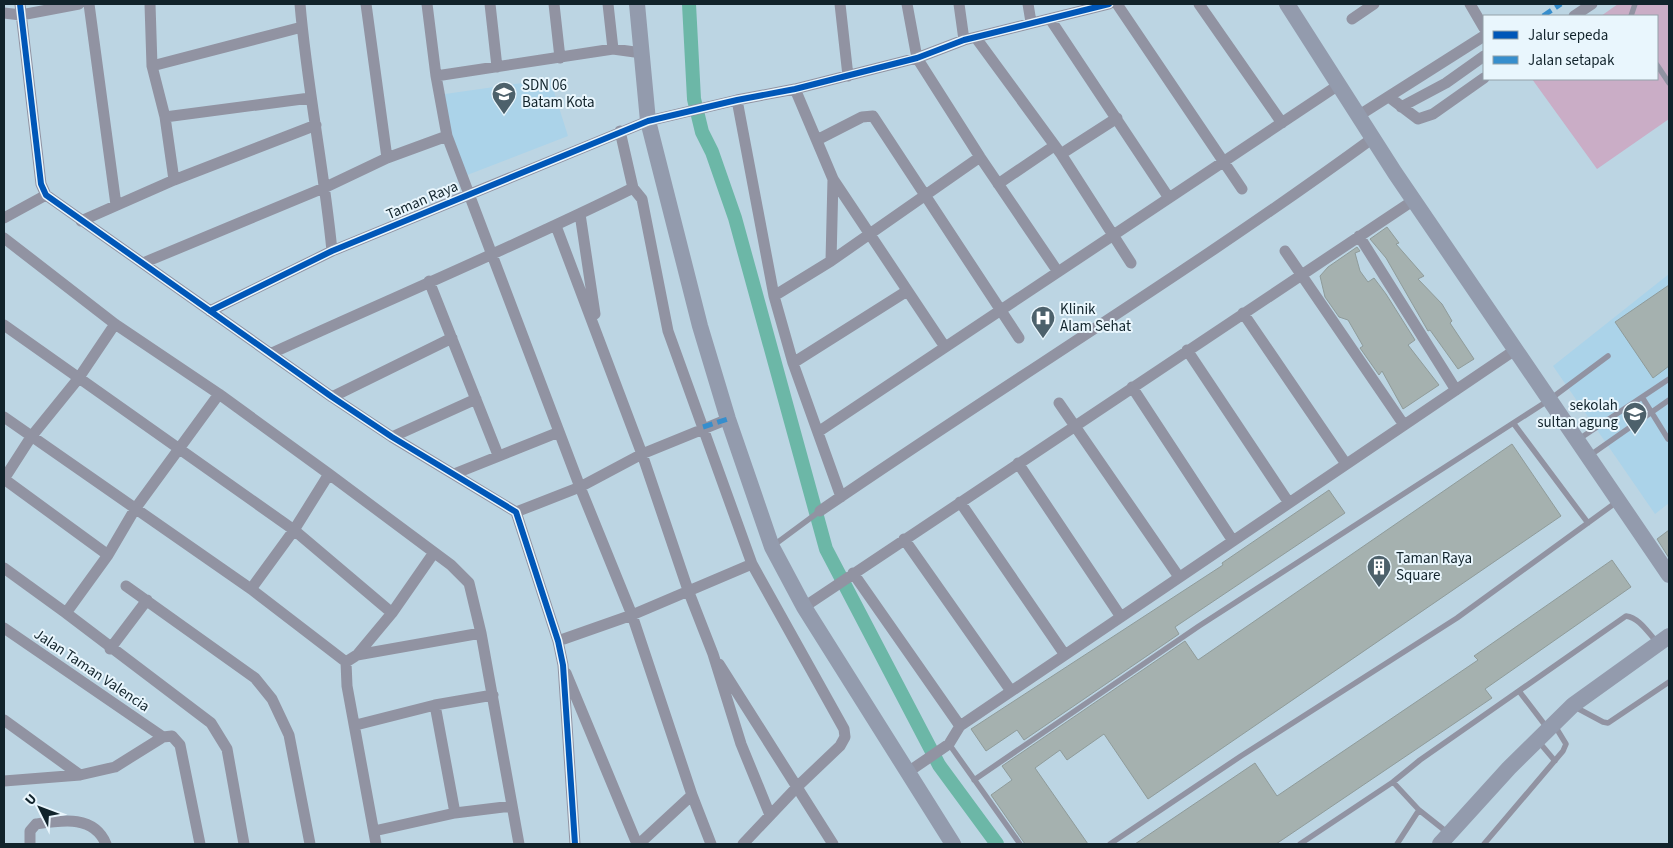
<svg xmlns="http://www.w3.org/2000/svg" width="1673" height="848" viewBox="0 0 1673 848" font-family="'Source Sans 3',sans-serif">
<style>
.built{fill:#abd3e9}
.green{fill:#caadc6}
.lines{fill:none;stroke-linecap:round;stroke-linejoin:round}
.canal{stroke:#6cb7a7;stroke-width:14}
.building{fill:#a5b1af;stroke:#8f9b9a}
.lane{stroke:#9193a2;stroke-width:5.5}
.street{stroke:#9193a2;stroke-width:11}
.secondary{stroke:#939bad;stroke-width:16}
.quiet{stroke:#368ecd;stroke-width:5;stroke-dasharray:10 5;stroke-linecap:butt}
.cycleway-casing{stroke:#e9f6fd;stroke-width:9}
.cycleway{stroke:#0057b8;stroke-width:6}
.labels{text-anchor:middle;stroke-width:4;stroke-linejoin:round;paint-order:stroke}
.poi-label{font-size:15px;fill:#11232b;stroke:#e9f6fd;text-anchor:start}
.street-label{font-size:15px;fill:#11232b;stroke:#e9f6fd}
</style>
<rect width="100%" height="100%" fill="#bcd5e3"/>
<path class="built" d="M550,79l18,57 -106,41 -15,-41 -2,-42z
M1669,274v229l-14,11 -102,-148z"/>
<path class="green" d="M1618,4h51v115l-72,50 -65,-90h125v-63h-56z"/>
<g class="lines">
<path class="canal" d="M689,4l5,95 8,33 10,20 23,66 91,331 113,216 58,79"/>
</g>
<path class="building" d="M1387,227l12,16 -3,1 28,32 -6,3 24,25 10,17 -2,2 24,36 -16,10 -28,-39 -2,1 -42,-73 -16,-19z
M1357,247l3,4 -5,2 5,18 8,11 6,-4 12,16 29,46 -7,5 31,40 -36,24 -21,-38 -3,4 -19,-27 3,-2 -15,-26 -9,-3 -14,-20 -5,-21 8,-9z
M1669,285v81l-16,12 -38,-56z
M1512,444l49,72 -413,283 -44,-65 -37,26 -7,-10 -25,18 53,76h-63l-34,-49 21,-15 -10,-14 183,-125 13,19z
M1329,490l16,23 -170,114 4,7 -155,106 -7,-10 -31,21 -15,-22 252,-164 -1,-2z
M1669,530v28l-12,-19z
M1612,560l19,27 -146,102 7,9 -216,146h-141l120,-81 22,33 201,-136 -4,-4z"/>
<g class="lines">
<path class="lane" d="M1631,16l4,-12
M1657,65l12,18
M1642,397l26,42
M1514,424l74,99
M1579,439l90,-60
M1589,456l80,-56
M774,545l46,-34
M1519,691l29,38
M1575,707l28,15 5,1 61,-41
M1539,742l16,19
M949,744l71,100
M974,780l225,-154 350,-226 59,-44
M1393,782l26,28 29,23
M1110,844l131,-88 216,-138 161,-117
M1300,844l93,-62 27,-22 206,-144c14,2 22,17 31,26
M1397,844l22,-34
M1484,844l79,-93 3,-7 -11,-18"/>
<path class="street" d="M20,4l21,180 5,11 286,202 60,40 124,75 42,129 5,24 12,179
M89,4l27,201
M150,4l2,62 13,51 9,63
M300,4c7,83 24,164 32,247
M366,4l21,154
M427,4l9,72 11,60 133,351 52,128 60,180 19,49
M490,4l7,63
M554,4l6,54
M608,4l5,45
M840,4l8,72
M907,4l10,54 63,99 78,115
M959,4l5,36
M1028,4l3,18
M1117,4l125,185
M1199,4l83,119
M1470,4l14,24
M4,13l17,2 58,-11
M1574,16l18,-12
M1050,19l119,179
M1352,19l22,-15
M976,38l85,116 70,109
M152,66l150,-39
M436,76l177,-27 29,4
M795,89l38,90 -2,82
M1389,97l29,22 15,-5 51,-36
M737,100l37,196 19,67 48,134
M1401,107l45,-24 38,-27
M1358,116l126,-80
M165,117l145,-19
M620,131l13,57 9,11 26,132 84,233 92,165 1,8 -5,9 -42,40 -55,58
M817,140l45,-23 11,-1 146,222
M1061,154l56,-36
M833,179l112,168
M998,184l56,-38
M580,214l15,100
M4,218l42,-23
M81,221l93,-41 142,-55
M556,226l86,228 46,136 25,64 28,90 29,71
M1359,236l97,154
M4,238l111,86 104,70 110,80 122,91 18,18 12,50 38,211
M1285,251l119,174
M143,263l183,-76 61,-29 60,-22
M429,281l69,174
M774,296l57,-35 149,-104
M210,311l122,-60 316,-130 89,-21 58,-11 122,-31 47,-18 145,-36
M1243,313l103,151
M4,325l290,205 98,83
M1187,350l102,153
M272,353c120,-55 242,-106 361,-165
M793,363l114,-72
M1132,387l101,154
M219,394l-84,115 -27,46 -42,58 145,110 16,26 17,95
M332,397l120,-59
M1059,403l120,174
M4,417l247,172 95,73 1,24 29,158
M818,432l519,-346
M392,437l84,-38
M1018,463l103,154
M454,474l105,-42
M4,479l27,-42 47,-58 37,-55
M4,479l104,76
M960,502l105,153
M820,511c183,-126 374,-242 553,-373
M516,512l64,-25 62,-33 86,-35
M904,539l107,152
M4,568l62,45
M853,573l107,153 -11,18 -41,28
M126,586l129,92 17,21 17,36 21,109
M251,589l43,-59 35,-56
M804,607l610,-407
M4,628l159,109
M558,641l74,-26 120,-51
M110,649l37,-49
M357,655l35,-42 41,-59
M346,662l11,-7 124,-22
M719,664l114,180
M566,673l71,171
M435,705l20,108
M4,720l76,55
M356,725l79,-20 58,-10
M960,726l555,-376
M4,781l76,-6 35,-8 48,-30 9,-1 8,9 20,99
M374,831l81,-18 57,-7
M30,844v-13l6,-7c27,-4 58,-9 70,20
M639,844l53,-49"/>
<path class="secondary" d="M637,4l11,117 52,205 28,93 44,128 32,60 149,237
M1287,4l108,169 274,402
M1440,844l69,-76 64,-63 96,-69"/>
<path class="quiet" d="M1543,16l18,-12
M703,427l25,-8"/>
<defs>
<path id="cycleway" d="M20,4l21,180 5,11 286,202 60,40 124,75 42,129 5,24 12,179
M210,311l122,-60 316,-130 89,-21 58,-11 122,-31 47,-18 145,-36"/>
</defs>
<use href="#cycleway" class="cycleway-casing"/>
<use href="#cycleway" class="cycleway"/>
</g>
<defs>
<symbol id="school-pin" viewBox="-11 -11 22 30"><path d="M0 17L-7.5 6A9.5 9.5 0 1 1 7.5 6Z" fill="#4d616b" stroke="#e9f6fd"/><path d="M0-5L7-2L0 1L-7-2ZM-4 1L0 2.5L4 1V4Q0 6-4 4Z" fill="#fff"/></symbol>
<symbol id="hospital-pin" viewBox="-11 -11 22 30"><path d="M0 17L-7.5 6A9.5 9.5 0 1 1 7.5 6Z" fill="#4d616b" stroke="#e9f6fd"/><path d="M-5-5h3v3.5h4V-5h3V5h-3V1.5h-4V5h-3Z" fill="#fff"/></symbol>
<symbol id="building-pin" viewBox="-11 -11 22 30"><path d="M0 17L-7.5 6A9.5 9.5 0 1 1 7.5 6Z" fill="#4d616b" stroke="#e9f6fd"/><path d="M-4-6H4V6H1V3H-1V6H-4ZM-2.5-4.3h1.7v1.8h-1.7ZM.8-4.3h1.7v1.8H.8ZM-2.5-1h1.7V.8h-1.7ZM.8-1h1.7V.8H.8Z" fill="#fff"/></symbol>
</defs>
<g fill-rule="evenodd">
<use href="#school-pin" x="490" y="80" width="28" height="38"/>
<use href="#hospital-pin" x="1029" y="304" width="28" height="38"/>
<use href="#school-pin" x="1621" y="400" width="28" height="38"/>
<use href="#building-pin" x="1365" y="553" width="28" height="38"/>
</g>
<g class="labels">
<g class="poi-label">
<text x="522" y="90">SDN 06<tspan x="522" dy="17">Batam Kota</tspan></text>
<text x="1060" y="314">Klinik<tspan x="1060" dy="17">Alam Sehat</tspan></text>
<text x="1618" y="410" text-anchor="end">sekolah<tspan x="1618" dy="17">sultan agung</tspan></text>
<text x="1396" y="563">Taman Raya<tspan x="1396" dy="17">Square</tspan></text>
</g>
<g class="street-label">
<text transform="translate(422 200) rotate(-23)" y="5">Taman Raya</text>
<text transform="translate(92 670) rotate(34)" y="5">Jalan Taman Valencia</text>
</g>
</g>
<rect width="1673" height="848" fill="none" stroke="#11232b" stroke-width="10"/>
<rect x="1483" y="15" width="175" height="65" fill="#e9f6fd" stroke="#93a2a9"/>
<rect x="1493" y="31" width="25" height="8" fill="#0057b8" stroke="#93a2a9"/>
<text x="1528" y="40" font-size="15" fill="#11232b">Jalur sepeda</text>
<rect x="1493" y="56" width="25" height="8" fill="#368ecd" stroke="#93a2a9"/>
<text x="1528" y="65" font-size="15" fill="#11232b">Jalan setapak</text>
<g transform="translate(40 808) rotate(312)" stroke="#e9f6fd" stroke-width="4" paint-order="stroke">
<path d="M0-4L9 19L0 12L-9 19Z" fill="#11232b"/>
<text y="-8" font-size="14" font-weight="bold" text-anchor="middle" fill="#11232b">U</text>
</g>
</svg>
